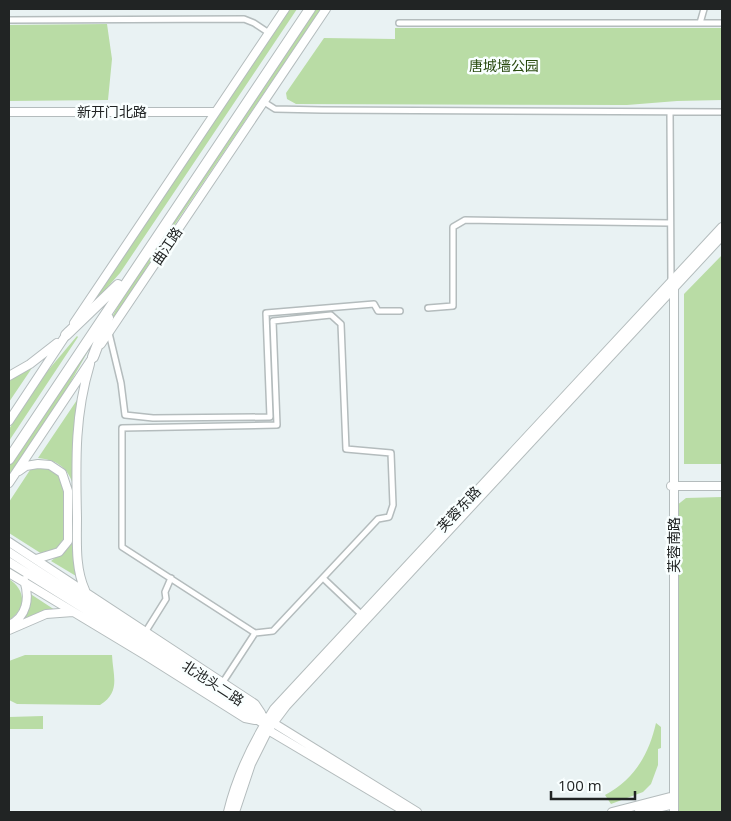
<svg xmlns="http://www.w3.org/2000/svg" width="731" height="821" viewBox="0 0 731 821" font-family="'Open Sans','Noto Sans SC',sans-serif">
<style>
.green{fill:#b9dca5}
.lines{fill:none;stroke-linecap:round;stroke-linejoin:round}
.street-casing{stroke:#b4bcbd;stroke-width:8}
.secondary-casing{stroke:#b4bcbd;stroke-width:10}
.highway-casing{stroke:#b4bcbd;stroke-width:12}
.street{stroke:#fff;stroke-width:5}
.secondary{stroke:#fff;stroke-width:8}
.highway{stroke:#fff;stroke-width:10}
.labels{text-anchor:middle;stroke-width:5;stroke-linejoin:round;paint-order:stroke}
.park-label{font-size:14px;fill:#294a0f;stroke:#f9ffff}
.street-label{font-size:14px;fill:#212424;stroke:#f9ffff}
</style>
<rect width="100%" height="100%" fill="#e9f2f3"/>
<path class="green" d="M288,9h9l-177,264 -32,36z
M314,9h7l-158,233 -54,85 -2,-1 18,-33z
M107,24l5,35 -4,41 -99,1v-76z
M395,28h327v72l-45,1 -50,4 -331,-1 -9,-5 -1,-6 38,-55 71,1z
M722,255v209h-38v-170z
M77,336l1,1 -69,104v-12l36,-55z
M90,343l2,1 -28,50 -55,82v-11z
M34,365l-25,37v-24z
M79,397l-4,24 -2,63c-6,-17 -16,-24 -35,-26z
M45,466l11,4 8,13 3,51 -10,14 -15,6 -33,-21v-31l23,-35z
M722,497v315h-45l-1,-306 10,-8z
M74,535l3,41h-1l-25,-15 14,-11z
M9,579c17,11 18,30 0,41z
M29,593l26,17 -37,13z
M25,655h87c1,21 9,37 -12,50l-83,-1 -8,-4v-39z
M43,716v13h-34v-12z
M656,723l5,4v21l-3,1v16l-7,19 -8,8 -32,12 -6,-9c29,-15 44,-41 51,-72z"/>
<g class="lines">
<defs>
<path id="street" d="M9,20l235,-1 10,4 15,10
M399,23h323
M700,23l4,-14
M264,102l11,7 47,1 400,2
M670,113l1,166
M428,308l25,-2v-79l12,-7 205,3
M331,315l10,9 5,125 45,4 2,52 -4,12 -11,2 -105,112 -18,2 -133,-86v-119l155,-3 -4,-104z
M109,333l12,50 4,32 28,3 117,-1 -4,-104 108,-9 4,7h22
M323,578l39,37
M146,631l20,-32 -1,-7 6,-14
M223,682l32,-49"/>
<path id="secondary" d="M9,112h206
M674,286v526
M74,323l211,-314
M101,344l225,-335
M9,376l21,-12 27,-21
M9,421l59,-89
M19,471l7,-5 12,-2 12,1 12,8 6,18v50l-9,11 -23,7
M9,483l86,-129
M671,486h51
M9,542l246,162 6,9
M9,552l266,172 142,88
M9,562l127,79 128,83 4,6 138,82
M9,573l136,82 100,63 10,2
M85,590c-10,-22 -8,-48 -8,-72 -1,-54 -3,-101 13,-154
M9,625c18,-8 21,-27 15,-45
M9,630l37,-16 27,-2
M228,812c9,-38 25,-70 46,-103l448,-482
M235,812l16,-48 17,-34 18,-24 436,-470
M612,812l58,-15
M639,812l31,-7"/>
<path id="highway" d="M66,335l52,-50
M93,357l15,-39
M9,459l301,-450"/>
</defs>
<use href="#street" class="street-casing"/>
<use href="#secondary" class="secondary-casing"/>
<use href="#highway" class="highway-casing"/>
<use href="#street" class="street"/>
<use href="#secondary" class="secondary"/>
<use href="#highway" class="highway"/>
</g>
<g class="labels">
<g class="park-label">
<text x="504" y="71">唐城墙公园</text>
</g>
<g class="street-label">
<text x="112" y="117">新开门北路</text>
<text transform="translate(167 246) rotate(-56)" y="5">曲江路</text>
<text transform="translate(459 509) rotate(-47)" y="5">芙蓉东路</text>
<text transform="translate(674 545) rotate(-90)" y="5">芙蓉南路</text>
<text transform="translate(213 683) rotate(33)" y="5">北池头二路</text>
</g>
</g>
<rect width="731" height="821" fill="none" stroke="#212424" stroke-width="20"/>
<path d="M551 791v8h84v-8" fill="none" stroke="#212424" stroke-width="2.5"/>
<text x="558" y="791" font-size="15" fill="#212424" stroke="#f9ffff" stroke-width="4" paint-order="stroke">100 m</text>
</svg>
